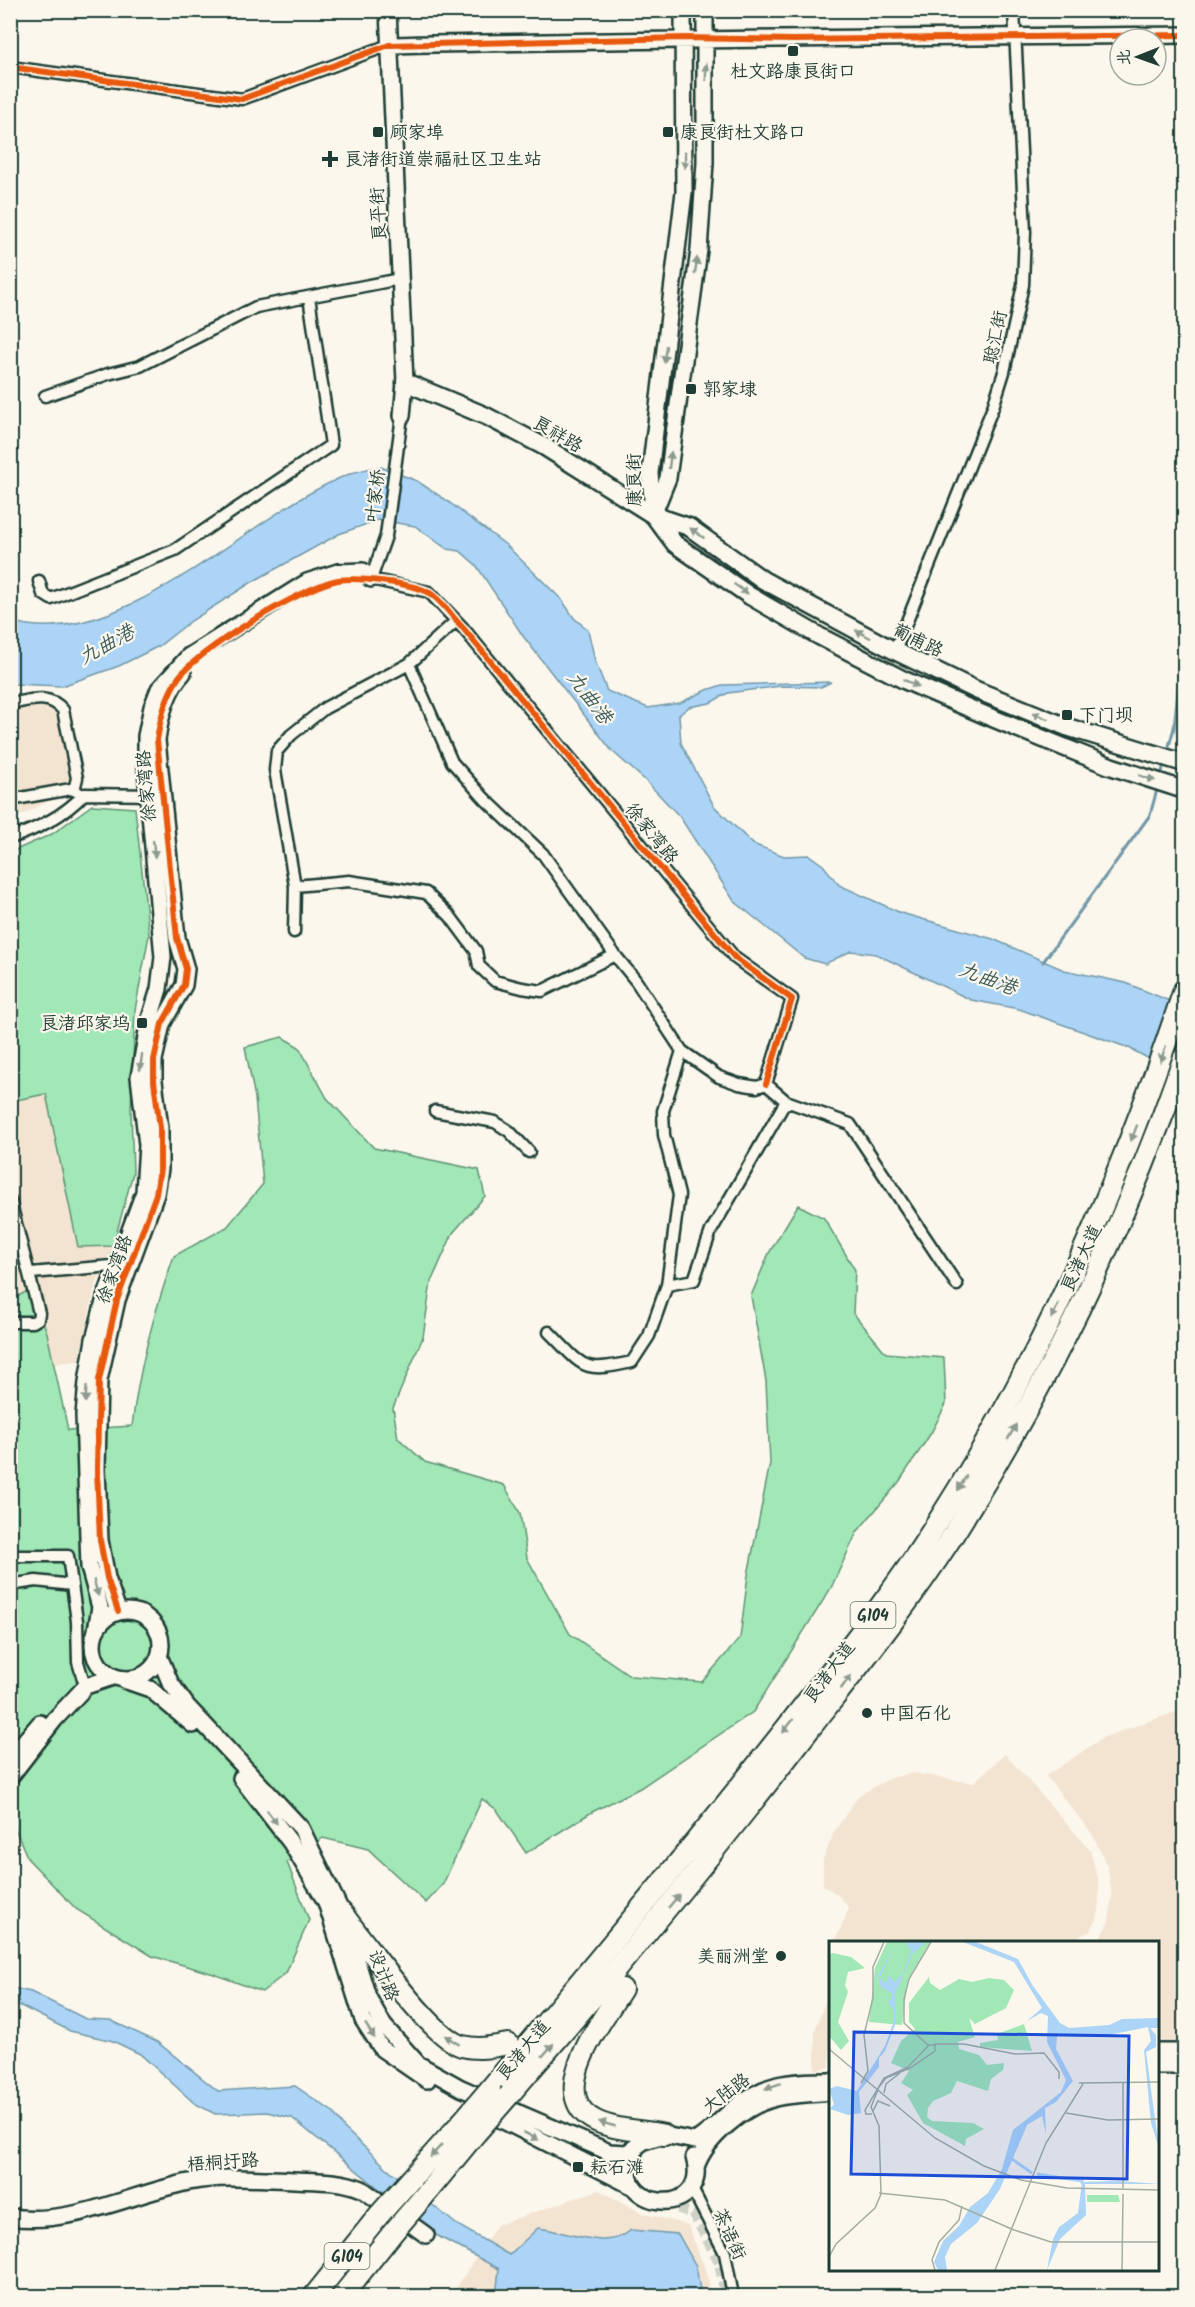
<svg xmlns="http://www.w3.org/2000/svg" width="1195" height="2307" viewBox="0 0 1195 2307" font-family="Kalam,'LXGW WenKai TC',sans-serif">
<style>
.built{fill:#f3e3d1}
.green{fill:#a1e8b6;stroke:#609275;stroke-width:1.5}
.water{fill:#abd4f6;stroke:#7398a8;stroke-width:1.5}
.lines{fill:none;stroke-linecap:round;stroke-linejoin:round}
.stream{stroke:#7398a8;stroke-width:3}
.street-tunnel{stroke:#cfd2c7;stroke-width:10;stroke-dasharray:10 5;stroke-linecap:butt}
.street-casing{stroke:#1f3d34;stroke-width:15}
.secondary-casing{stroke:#1f3d34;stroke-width:20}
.primary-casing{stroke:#1f3d34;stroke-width:21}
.highway-casing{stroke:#1f3d34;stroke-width:24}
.street{stroke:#fbf7ec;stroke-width:10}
.secondary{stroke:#fbf7ec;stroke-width:15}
.primary{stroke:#fbf7ec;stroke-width:16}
.highway{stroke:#fbf7ec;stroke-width:20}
.highway-bridge-casing{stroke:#1f3d34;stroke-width:24;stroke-linecap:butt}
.highway-bridge{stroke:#fbf7ec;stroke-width:20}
.cycleway-casing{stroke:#fbf7ec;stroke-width:10}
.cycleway{stroke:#e8590c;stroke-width:6}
.oneway{fill:#8d9a90}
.poi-dot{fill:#1f3d34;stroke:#fbf7ec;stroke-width:2}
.labels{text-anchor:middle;stroke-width:4.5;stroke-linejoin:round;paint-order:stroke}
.shield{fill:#fbf7ec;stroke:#61756b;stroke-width:1.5}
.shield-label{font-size:16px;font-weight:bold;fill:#1f3d34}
.poi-label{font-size:18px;fill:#1f3d34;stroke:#fbf7ec;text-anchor:start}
.street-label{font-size:18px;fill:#1f3d34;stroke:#fbf7ec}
.water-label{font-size:20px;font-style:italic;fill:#3b5b5b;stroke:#fbf7ec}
.inset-river{fill:none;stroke:#abd4f6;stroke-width:3}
.inset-road{fill:none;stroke:#a3ada2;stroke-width:1.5}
.view{fill:#1d4ed8;fill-opacity:0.15;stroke:#1d4ed8;stroke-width:3}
.inset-edge{fill:none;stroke:#1f3d34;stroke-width:3}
</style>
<rect width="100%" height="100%" fill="#fbf7ec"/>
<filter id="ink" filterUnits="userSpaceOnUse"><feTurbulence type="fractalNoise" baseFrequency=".0167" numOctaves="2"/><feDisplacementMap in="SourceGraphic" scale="12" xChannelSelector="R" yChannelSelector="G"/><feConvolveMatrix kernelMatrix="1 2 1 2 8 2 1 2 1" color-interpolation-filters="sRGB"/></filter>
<g filter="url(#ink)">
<path class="built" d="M11,695l47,9 5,6 8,79 -60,32z
M46,1094l32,152h35l-19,44 -15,71 -26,2 -18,-72 -24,6v-196z
M1184,1709v333l-26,-1v-99h-71l14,-6 8,-15 3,-25 -4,-28 -15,-33 -47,-59 58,-39z
M1005,1754l85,96 9,33v28l-8,20 -24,11h-232l14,-34 -10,-12 -16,-11v-25l11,-28 25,-37 32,-17 22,-5 60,10z
M830,1975v92l-15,3v-40l13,-36z
M599,2190l43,23 46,12 20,52 2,19h-259l46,-71z"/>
<path class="green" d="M92,805l43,3 14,127 -14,75 -4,99 2,64 -20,73 -35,1 -32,-153 -35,7v-249l41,-18z
M282,1037l17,10 28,51 47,50 105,22 6,26 -32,37 -22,49 -8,55 -30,71 5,30 27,24 79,23 16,28 7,45 43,76 61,42 71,6 38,-44 8,-63 22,-112 -4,-82 -15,-85 18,-43 29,-48 26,13 31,52 -2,43 33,40 58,5 2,46 -15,29 -32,49 -42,50 -26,56 -78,124 -113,76 -48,24 -66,41 -29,-43 -15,-11 -39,85 -17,19 -58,-54 -45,-11 -36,24 22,58 -23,53 -24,19 -48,-18 -62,-18 -76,-47 -48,-50 -17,-40 -1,-519 22,-11 15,44 21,97 64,-4c7,-59 22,-114 42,-170l53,-29 36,-43 -8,-86 -10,-51z"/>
<path class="water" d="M11,378l3,15 -3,80z
M381,467l36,14 29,19 60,45 56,55 12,18 14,12 7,31 12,30 41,17 32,-5 24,-12 18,-6 109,-3 -10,5 -40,-1 -53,7 -18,10 -21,4 -10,8 2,28 33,63 39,38 31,12 25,-1 14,10 16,20 62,28 92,26 71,31 62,13 58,24v71l-55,-30 -110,-39 -48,-9 -95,-46 -25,-3 -26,13 -21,-6 -70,-57 -54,-84 -33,-35 -35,-31 -89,-115 -47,-71 -16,-14 -13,-2 -32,-23 -37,-6 -39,14 -87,48 -61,39 -32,25 -40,20 -57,20 -51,-2 -1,-72 8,11c97,24 213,-87 294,-131 22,-12 43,-23 69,-25z
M12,1988l19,4 55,27 24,1 47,22 61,49 77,-5 38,26 11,16 43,40 69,56 53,31 29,-27c30,3 69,24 93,2l47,4 18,32 5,30h-205l3,-27 -63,-34 -144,-117 -25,-6 -52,2 -21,-11 -54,-49 -27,-13 -43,-10 -49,-25 -10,-1z"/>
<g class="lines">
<path class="stream" d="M1167,753l7,-25 10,-97
M1161,777l3,-14
M1043,962l107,-147 8,-29"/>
<path class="street-tunnel" d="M664,2203l29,11 26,48 6,34"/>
<defs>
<path id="street" d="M10,67l232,32 147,-54
M45,396l63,-22 32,-8 116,-59 144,-28
M402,416l-16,120 -15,43 58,13 34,36 272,330 57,41 -26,85
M39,581l4,13 8,5 124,-49 156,-105 -22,-148
M895,651l98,-244 11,-35 19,-87 2,-53 -11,-222
M409,664l43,98 33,37 58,55 72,101 21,26 46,70 37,26 20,7 18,3 9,-3 20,17 64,23 107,161
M10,704c20,-4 39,-11 53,6l14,68 -3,12
M10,800l61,-11 7,3
M10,838c26,-8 55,-23 74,-44l71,1
M295,886l54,-5 77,12 24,23 26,35 3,15 16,15 27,7 20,3 73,-36
M294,932l1,-46 -20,-116 2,-19 14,-16 34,-27 84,-44 47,-43
M435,1111l60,11 14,9 20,21
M10,1200l29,113 -1,6 -5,3h-23
M31,1273l92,-8
M667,1285l27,-5 17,-49 75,-130
M549,1332c36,36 32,41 83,30l17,-26 18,-51 12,-90 -15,-60 -1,-24 19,-60
M10,1556h58l9,65 1,41 5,17
M10,1585l26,-4 36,4
M691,2187l34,66 8,43"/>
<path id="secondary" d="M388,10l17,372 -3,34
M389,45c265,-6 530,-7 795,-10
M653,512l-3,-39 34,-281 -1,-182
M653,515l15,-37 31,-228 6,-87v-153
M93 1645a34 34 0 1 1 68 0a34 34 0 1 1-68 0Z
M118,1611l-11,-33 -7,-38 -3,-71 2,-89 18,-80 39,-106 4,-25v-41l-6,-47v-21l8,-36 22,-39 2,-16 -9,-31 -20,-198c3,-23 9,-49 26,-67
M96,1630l4,-23 -11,-40 -5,-152 3,-33 7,-43 11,-41 39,-106 3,-47 -8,-68 9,-52 11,-36 4,-32 -17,-187v-34l6,-29 7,-18 30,-33 118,-74 31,-10 25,-1 8,8
M159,1656l11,26 17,24 114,122 41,85 26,84 16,29 34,38 43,24 148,64 18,1 17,-12 20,-6 31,6c14,-8 24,-20 36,-30 33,-29 57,-30 99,-30
M124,1680l26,9 43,36
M10,1758l30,-35
M10,1777l45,-58 31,-33 27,-9
M241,1778l50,65 35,59 37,118 19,29 45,31
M1158,2052h26
M1158,2066h26
M482,2110l152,77
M636,2148c-36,62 77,76 58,9
M696,2167c10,-30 49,-61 79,-69 18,-4 37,-4 55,-6
M10,2217c62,9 120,-23 179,-35 34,-7 70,-3 105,-2 23,1 46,0 68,9l64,46"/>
<path id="primary" d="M405,382l81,34 59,31 108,68 22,29 75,52 69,40 85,44 81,35 125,51 74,24
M653,515l36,12 74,53 132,71 81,39 91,37 117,36"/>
<path id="highway" d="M342,1913c22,29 90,125 120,133 17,4 30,1 46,-2
M622,1989c-19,31 -79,106 -26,132 21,10 46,9 68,14
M490,2089c99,-118 198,-236 293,-357 52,-67 107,-134 152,-206 108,-168 186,-347 249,-536
M510,2094c104,-120 205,-242 302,-368 47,-60 96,-121 138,-186 96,-151 175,-314 234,-483
M412,2178l49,-55
M430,2189l46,-56
M314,2296l65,-81
M342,2296l53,-66"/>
</defs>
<use href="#street" class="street-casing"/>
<use href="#secondary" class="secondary-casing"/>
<use href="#primary" class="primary-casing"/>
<use href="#highway" class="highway-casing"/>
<use href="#street" class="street"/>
<use href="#secondary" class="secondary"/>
<use href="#primary" class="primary"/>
<use href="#highway" class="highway"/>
<defs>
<path id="highway-bridge" d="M461,2123l29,-34
M476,2133l34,-39
M379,2215l33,-37
M395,2230l35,-41"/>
</defs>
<use href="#highway-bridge" class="highway-bridge-casing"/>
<use href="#highway-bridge" class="highway-bridge"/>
<defs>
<path id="cycleway" d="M10,67l232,32 147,-54 296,-7 108,2 391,-5
M118,1611l-11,-33 -7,-38 -3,-71 2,-89 18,-80 39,-106 4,-25v-41l-6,-47v-21l8,-36 22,-39 2,-16 -9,-31 -20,-198c3,-20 8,-42 20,-60 18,-29 127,-94 161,-100 21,-3 72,3 90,12 13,7 25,26 35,36l272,330 57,41 -26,85"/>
</defs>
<use href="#cycleway" class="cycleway-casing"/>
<use href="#cycleway" class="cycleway"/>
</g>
<defs><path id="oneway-solid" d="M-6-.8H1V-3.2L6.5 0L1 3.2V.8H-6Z" transform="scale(1.5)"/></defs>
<g class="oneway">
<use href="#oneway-solid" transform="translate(706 72) rotate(-89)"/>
<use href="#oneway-solid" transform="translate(685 160) rotate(92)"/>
<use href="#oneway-solid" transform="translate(696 266) rotate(-82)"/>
<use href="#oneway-solid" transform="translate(665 354) rotate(97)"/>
<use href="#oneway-solid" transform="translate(670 460) rotate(-83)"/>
<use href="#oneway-solid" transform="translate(697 533) rotate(-145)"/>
<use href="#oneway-solid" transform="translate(741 589) rotate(35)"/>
<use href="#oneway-solid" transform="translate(863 634) rotate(-152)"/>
<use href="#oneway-solid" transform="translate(911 683) rotate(24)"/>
<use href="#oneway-solid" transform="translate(1040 716) rotate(-158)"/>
<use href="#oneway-solid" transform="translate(1147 778) rotate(18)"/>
<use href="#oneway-solid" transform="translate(154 849) rotate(84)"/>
<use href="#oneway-solid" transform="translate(1163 1054) rotate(109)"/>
<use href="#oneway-solid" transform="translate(141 1062) rotate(98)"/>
<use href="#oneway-solid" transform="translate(1134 1133) rotate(111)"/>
<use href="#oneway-solid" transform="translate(1055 1311) rotate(117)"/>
<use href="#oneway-solid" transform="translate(86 1394) rotate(94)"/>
<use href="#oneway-solid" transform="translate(1012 1432) rotate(-60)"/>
<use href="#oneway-solid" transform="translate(962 1483) rotate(121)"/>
<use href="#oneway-solid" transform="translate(96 1588) rotate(74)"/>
<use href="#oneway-solid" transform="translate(846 1682) rotate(-53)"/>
<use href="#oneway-solid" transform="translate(788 1726) rotate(128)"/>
<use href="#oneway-solid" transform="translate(272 1817) rotate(53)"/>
<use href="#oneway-solid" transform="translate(674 1901) rotate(-50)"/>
<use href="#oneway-solid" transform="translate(370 2031) rotate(57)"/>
<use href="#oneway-solid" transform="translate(452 2040) rotate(-148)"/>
<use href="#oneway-solid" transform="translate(548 2050) rotate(-49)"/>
<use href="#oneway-solid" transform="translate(773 2086) rotate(161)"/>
<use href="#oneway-solid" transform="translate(607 2124) rotate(-164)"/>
<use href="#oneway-solid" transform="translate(531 2136) rotate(27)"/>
<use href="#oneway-solid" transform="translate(436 2151) rotate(132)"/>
</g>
</g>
<g class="poi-dot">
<rect x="787" y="45" width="12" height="12" rx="3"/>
<rect x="372" y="126" width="12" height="12" rx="3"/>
<rect x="662" y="126" width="12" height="12" rx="3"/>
<path d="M327 150h6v6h6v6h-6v6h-6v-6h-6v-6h6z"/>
<rect x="685" y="383" width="12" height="12" rx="3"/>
<rect x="1061" y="709" width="12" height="12" rx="3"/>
<rect x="136" y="1017" width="12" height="12" rx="3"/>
<circle cx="867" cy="1713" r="6"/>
<circle cx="781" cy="1956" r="6"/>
<rect x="572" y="2161" width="12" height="12" rx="3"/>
</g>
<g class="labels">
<g class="shield">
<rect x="850.5" y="1602" width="45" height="26" rx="4.5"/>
<rect x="324.5" y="2243" width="45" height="26" rx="4.5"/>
</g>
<g class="shield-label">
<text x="873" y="1621">G104</text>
<text x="347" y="2262">G104</text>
</g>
<g class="poi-label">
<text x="793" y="77" text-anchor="middle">杜文路康良街口</text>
<text x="390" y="138">顾家埠</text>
<text x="680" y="138">康良街杜文路口</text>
<text x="344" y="165">良渚街道崇福社区卫生站</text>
<text x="703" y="395">郭家埭</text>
<text x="1079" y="721">下门坝</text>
<text x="130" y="1029" text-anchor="end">良渚邱家坞</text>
<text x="879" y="1719">中国石化</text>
<text x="769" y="1962" text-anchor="end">美丽洲堂</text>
<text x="590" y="2173">耘石滩</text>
</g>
<g class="street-label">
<text transform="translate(378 214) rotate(-93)" y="6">良平街</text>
<text transform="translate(995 337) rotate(-78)" y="6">聪汇街</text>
<text transform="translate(558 434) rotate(30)" y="6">良祥路</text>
<text transform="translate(634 480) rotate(-91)" y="6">康良街</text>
<text transform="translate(375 496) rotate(-83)" y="6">叶家桥</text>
<text transform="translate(918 640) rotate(26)" y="6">葡甫路</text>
<text transform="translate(146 786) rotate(-95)" y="6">徐家湾路</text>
<text transform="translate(652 833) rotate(51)" y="6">徐家湾路</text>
<text transform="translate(1081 1258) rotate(-65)" y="6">良渚大道</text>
<text transform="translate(114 1269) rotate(-70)" y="6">徐家湾路</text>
<text transform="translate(829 1672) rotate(-53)" y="6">良渚大道</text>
<text transform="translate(384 1975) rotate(69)" y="6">设计路</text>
<text transform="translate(523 2050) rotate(-50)" y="6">良渚大道</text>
<text transform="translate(726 2093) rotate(-37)" y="6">大陆路</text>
<text transform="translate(223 2162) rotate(-4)" y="6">梧桐圩路</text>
<text transform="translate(730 2234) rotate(66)" y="6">茶语街</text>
</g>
<g class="water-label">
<text transform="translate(106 644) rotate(-29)" y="7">九曲港</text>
<text transform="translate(590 697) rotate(53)" y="7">九曲港</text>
<text transform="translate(988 978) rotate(20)" y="7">九曲港</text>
</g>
</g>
<g transform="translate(829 1941)">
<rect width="330" height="330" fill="#fbf7ec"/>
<path d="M58,1h43l-22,38 -6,45 -33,-3 6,-54zM4,12l18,4 14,11 -17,4 -3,13 3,7 -10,30 11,19 -8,9 -12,-14v-82zM100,36l1,6 10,7 19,-11 13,3 17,-4 15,2 10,10 -8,18 -31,16 -6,-6 6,19 -17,5 1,7 20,6 8,10 17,-2 -1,7 -12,9 -3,12 -31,-10 -6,12 -18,8 -5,7 -1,9 5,4 41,2 11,6 -18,10 -1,7 -42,-23 -16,-28 6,-5 -12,-7 8,-12 -18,-8 10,-22 14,-12 -6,-7v-19zM195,83l8,27 -52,-4v-4l18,-3 -1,-6zM258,254h31l2,7h-33z" fill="#a1e8b6"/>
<path d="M66,1l-15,35 4,6 4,-2v-6l7,7 8,-9 8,-22 -5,-9h20l-14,12 -17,40v31l-10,26 -6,7v9l-20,25 2,21 -13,2 -18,-6 4,-5 -5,-15 8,-3 20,5 28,-45 9,-25v-10l-6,-8 5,-9 -12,-7 -3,-11zM134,1h13l42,17 15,27 27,37 9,5 40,-3 13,-6 37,-1v10h-9l6,7v12l-10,5 13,96 -8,-25 -7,-73 7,-9 -3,-14 -49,10 -42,-1 -1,13 17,32 -17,21 -11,6 1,26 -4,-18 -15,9 -27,64 -23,34 -26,21 -6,13 2,13h-9l-4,-8 9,-21 16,-15 11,-19 18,-14 14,-24 11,-39 48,-38 5,-12 -19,-38 1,-26 -7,-3 -14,8 15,-13 -28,-46zM290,240l40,3h-74l1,31 -26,24 -13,31 6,-31 6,-12 19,-14 4,-31z" fill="#abd4f6"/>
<path class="inset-river" d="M183,218l20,14M208,233l45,7v3"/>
<path class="inset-road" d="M105,103h30l51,10 29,-1 15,19v7M100,105l-25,-23v-24l5,-20 22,-37M0,108l106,89 49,28 37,14 46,8 92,2M32,142l7,-12 -4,-36 9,-37v-31l11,-25M250,142l80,-1M55,152l2,-9 14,-11M44,170l5,-10 12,5M237,172l42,7 51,-1M294,247v-105M50,252l66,7 69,30M185,289l37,12h108M0,316l7,-13 39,-36 6,-14 -2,-68 -8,-19 8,-20 7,-9 24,-10 25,-17v-6h-6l-21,22 -24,11 -19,32 1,4h6M106,329l-3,-10 7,-18 20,-22 3,-14M166,329l51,-127 37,-59M293,329l1,-76"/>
<path class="view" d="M25,91l275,4 -2,143 -276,-5z"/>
<rect width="330" height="330" class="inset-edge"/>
</g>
<rect width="1195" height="2307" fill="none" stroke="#fbf7ec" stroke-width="36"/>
<rect x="18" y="18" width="1159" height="2271" fill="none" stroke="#1f3d34" stroke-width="2" filter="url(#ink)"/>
<g transform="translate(1138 57) rotate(269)"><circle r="28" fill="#fbf7ec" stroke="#a3ada2" stroke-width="1.5"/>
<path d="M0-4.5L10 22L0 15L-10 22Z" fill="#1f3d34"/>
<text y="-9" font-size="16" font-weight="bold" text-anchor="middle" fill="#1f3d34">北</text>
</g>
</svg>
